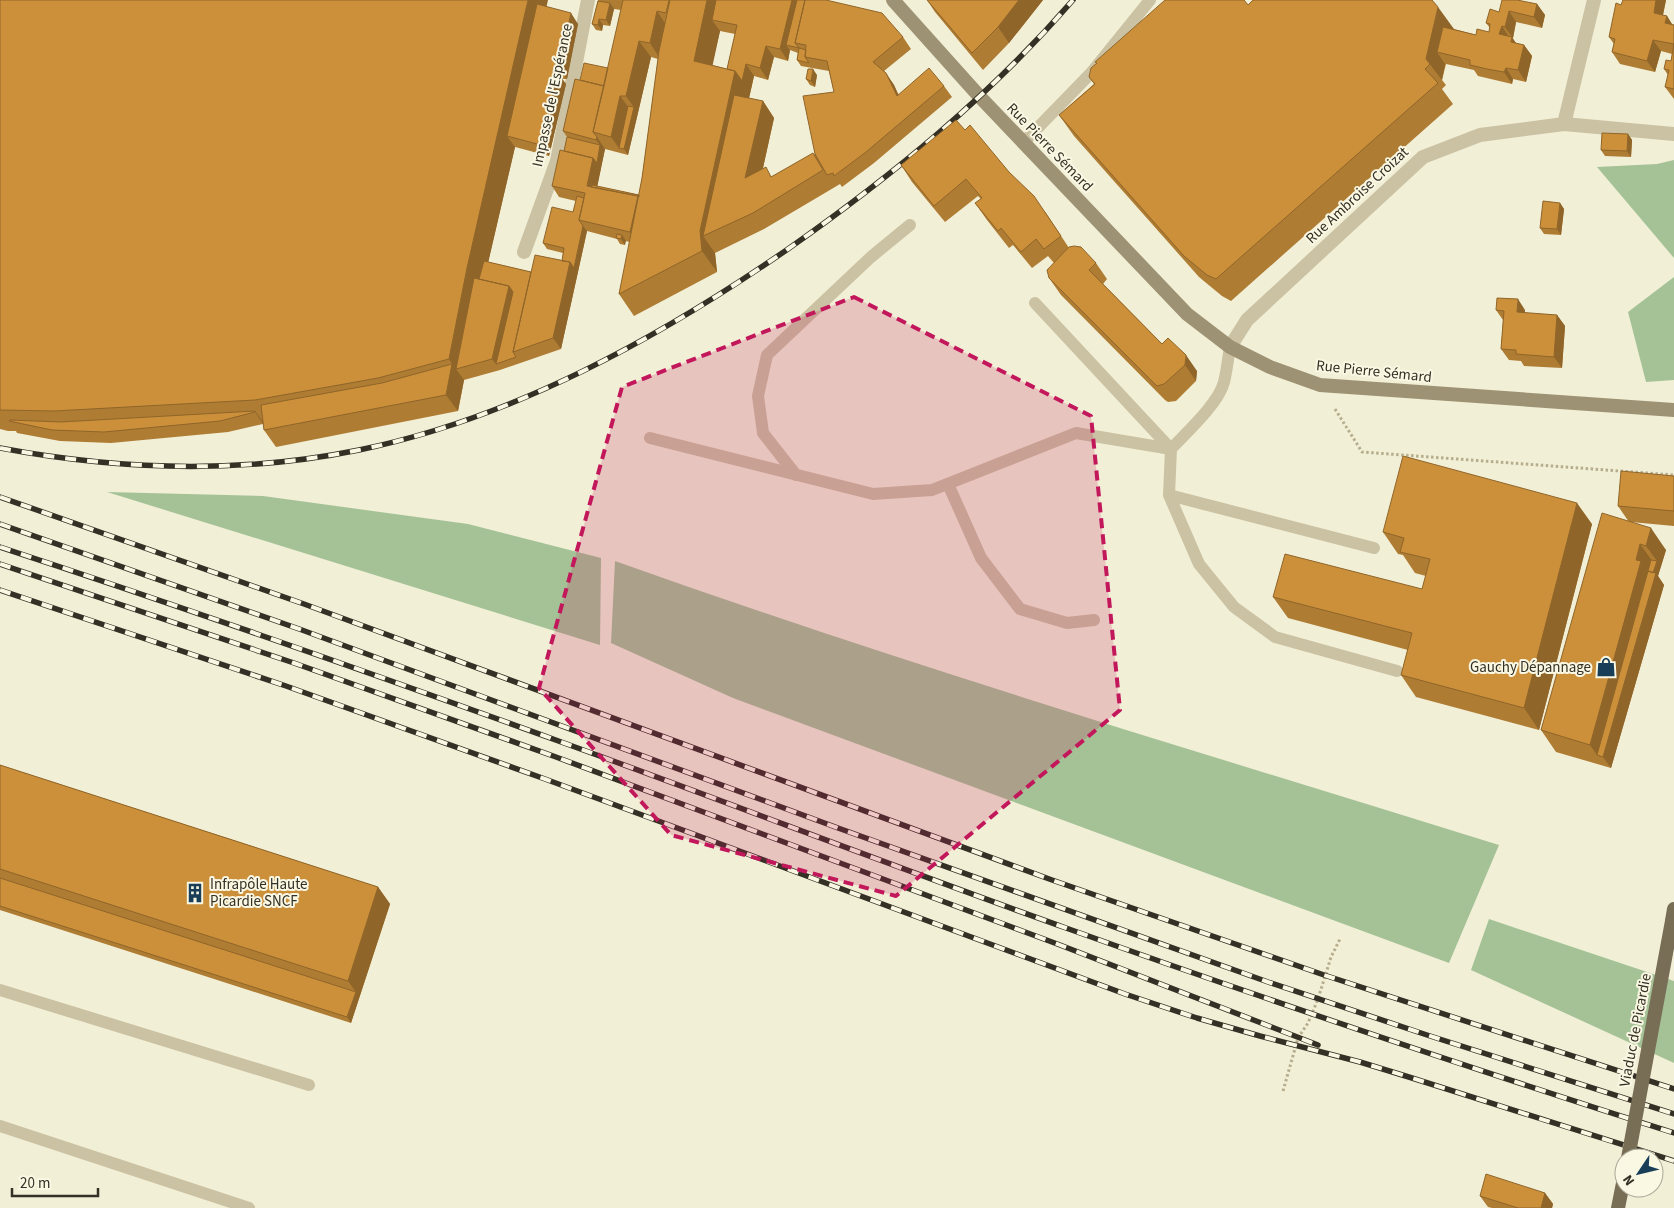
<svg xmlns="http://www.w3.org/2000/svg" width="1674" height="1208" viewBox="0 0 1674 1208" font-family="'Source Sans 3',sans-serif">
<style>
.green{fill:#a5c297}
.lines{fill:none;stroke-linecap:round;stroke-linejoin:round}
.path{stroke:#b6ad8d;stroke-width:3;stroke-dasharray:2.5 2.5;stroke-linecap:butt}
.service{stroke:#cbc2a3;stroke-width:12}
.minor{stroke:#cbc2a3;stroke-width:14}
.secondary{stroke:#9e9274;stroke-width:14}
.primary{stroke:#786d55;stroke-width:14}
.rail-casing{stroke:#353025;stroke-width:5.5}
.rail{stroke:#faf7e3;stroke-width:4;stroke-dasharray:11;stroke-linecap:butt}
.primary-bridge{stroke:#786d55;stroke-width:14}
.wall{fill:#af7c33;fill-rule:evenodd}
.shaded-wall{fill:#8f6529}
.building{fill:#cc903b;stroke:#8f6529}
.marked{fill:#c2185b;fill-opacity:0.2;stroke:#c2185b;stroke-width:4;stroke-dasharray:10 6;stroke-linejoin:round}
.labels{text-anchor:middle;stroke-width:4;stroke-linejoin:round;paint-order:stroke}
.street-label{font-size:15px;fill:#353025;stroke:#faf7e3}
.poi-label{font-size:15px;fill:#353025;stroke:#faf7e3;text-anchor:end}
</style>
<rect width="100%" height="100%" fill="#f2efd7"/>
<path class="green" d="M1674,160v98l-77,-91 60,-3z
M1674,277v103l-28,2 -18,-70z
M107,492l156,4 205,28 133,34 -1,87z
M615,561c291,104 588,192 884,284l-50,118 -716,-265 -122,-55z
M1489,919l185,62v82l-203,-93z"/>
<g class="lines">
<path class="path" d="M1335,409l27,43 312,23
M1283,1091l15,-53 10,-15 10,-24 13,-42 9,-18"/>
<path class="service" d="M1023,143l68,-70 59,-73
M1230,347c-2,11 -3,23 -6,35 -5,21 -38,51 -53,67l-2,46 30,69 35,43 41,30 122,34
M650,438l223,56 59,-4 144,-57 95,16 -136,-146
M796,475l-33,-42 -5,-37 9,-41 104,-98 39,-32
M948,484l33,74 39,51 47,14 27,-3
M1169,495l205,53
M0,990l309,95
M0,1126l249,82"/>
<path class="minor" d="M1564,124l110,10
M524,252l33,-91 31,-161
M1230,347l17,-27 176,-163 57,-22 84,-11 30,-124"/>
<path class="secondary" d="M893,0l87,97 207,217 43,33 40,20 50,18 354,25"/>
<path class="primary" d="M1672,921l2,-12
M1618,1208l6,-30"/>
<defs>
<path id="rail" d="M0,448c118,22 241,26 359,2 155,-32 300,-112 429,-201 104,-73 202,-153 285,-249
M0,497l304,107 748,276 272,95 350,114
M0,524l302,106 536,198 430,154 159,53 247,79
M0,547c189,62 377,128 564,196 168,61 334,125 502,185 201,72 404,140 608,205
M0,564l294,99 262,94 504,188 258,100
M0,590l286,96 259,93 580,215 72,24 63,18 100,26 52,16 262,83"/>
</defs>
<use href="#rail" class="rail-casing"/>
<use href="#rail" class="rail"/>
<path class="primary-bridge" d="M1628,1158l44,-237"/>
</g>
<path class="wall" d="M0,0l547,7 31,17 -11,55h-5l4,5 -17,72 -34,-9 -27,115 43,10 31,-11 1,-8 -16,-4 -4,-6 30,-31 3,-11 -17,-4 -7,-11 12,-35 3,-14 -4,-6 17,-51 28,-12 13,-58 -7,-1 -4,17 -7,-1 -1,6 -6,-1 -4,-6 6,-24h228l77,37 8,12 -27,22 10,14 4,9 46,-8 8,11 -78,66 -32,24 -2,-3 -5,3 -71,42 -49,24 2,19 -83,44 -15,-22 11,-52 -5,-1v4l-5,-1 -3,-5 -30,-8 -26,118 -61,21 -36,10 -6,31 -182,36 -12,-17 -1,-8v2l-35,8 -117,11 -51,-2 -43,-8 -1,-2h-8l-8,-2zM720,31l15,3 -8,35 -15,-4zM790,50l8,3 -1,7 4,6 28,5 5,21 -19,62 -43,23 -9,-9 11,-50 -11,-17 -14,-3 5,-22 14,4 6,-23 14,4zM651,57l7,2 -16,119 -3,17 -42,-9 8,-37 23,6z
M927,0h116l-34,43 -26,27 -48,-58z
M1623,0h43l-3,15 4,1 5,9h2v74l-9,-12 3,-12 -4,-6 7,-8 1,-7 -11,-3 -6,21 -35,-8 -8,-12 2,-8 -5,-7z
M1537,4l8,11 -3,13 -26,-6 -3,16h-1l4,5 8,2 8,11 -6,26 -13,-3 -1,5 -34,-8 -4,-6 -28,-6 -4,16 4,5 -4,4 11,15 -222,197 -9,-5 -23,-19 -125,-141 -15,-21 35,-31 -5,-7 159,-72 206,24 22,6 13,-3 1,-4 -4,-5 13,-11z
M817,75l-2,12 -5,-2 -4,-6z
M965,130l44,42 37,41 23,35 27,15 11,16 -4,5 59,60 35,27 -1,10 -20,20 -8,1 -3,-2 -104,-105 -12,-17 5,-15 -6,-7 -16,12 -19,-23 -4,3 -22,-28 -12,-17 6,-4 -3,-3 -33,26 -33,-40 -11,-17z
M1628,134l4,6 -1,17 -26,-1 -4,-6z
M1560,203l4,6 -3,26 -17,-1 -4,-6z
M1496,310h29v3l32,2 8,11 -3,42 -38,-2 -3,-5 -12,-1 -8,-11 2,-29z
M1674,476v50l-43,-4 35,28 -8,26 6,9 -53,183 -55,-16 -15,-22 88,-208 -11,-16z
M1592,524l-53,206 -123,-33 -15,-22 7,-25 -120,-32 -15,-21 149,-8 4,-13 -11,-3 -12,-18 -5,-1 -15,-22z
M0,765l378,122 12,17 -39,119 -351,-113z
M1545,1193l8,11 -1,4h-60l-4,-1 -8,-11z"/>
<path class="shaded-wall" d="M528,0h20l-31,139 -10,-3 8,11 -32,138 -27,84 8,11 -6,31 -12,-16 6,-31 -3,-5 18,-91z
M707,0h19l-14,20 8,11 -11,51 -15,-21z
M792,0h6l-12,45 4,5 -2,11 -8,-12z
M1019,0h24l-34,43 -11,-16z
M1656,0h10l-5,24 -7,-11z
M610,3l4,6 -4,17 -4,-6z
M1537,4l8,11 -3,13 -8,-11z
M1438,7l16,22 -6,26 -11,-3 8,12 -3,16 -16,-21z
M657,11l11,17 -7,32 -11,-17z
M1509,11l7,11 -3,16 -8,-11z
M571,13l7,11 -11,55 -8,-11z
M1667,16l7,11 -9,-4z
M599,19l4,6 -1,6 -4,-6z
M1502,26l7,11 -10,-3z
M1512,37l7,11 -8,-6z
M1653,40l8,11 -6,21 -8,-11z
M639,41l12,16 -13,56 -12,-17z
M1524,45l8,11 -6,26 -8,-12z
M766,46l8,11 -6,23 -8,-12z
M746,64l8,12 -34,152 -17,8 12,17 2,19 -15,-21 -2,-20 35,-160z
M554,67l12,17 -17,72 -8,-11z
M1506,68l7,11 -1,5 -8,-12z
M813,69l4,6 -2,12 -4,-6z
M886,73l8,12 10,22 -7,-11z
M620,96l12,16 -13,36 -8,-11z
M763,101l11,17 -17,77 -12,-17z
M634,107l4,6 -10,42 -4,-6z
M1628,134l4,6 -1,17 -4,-6z
M597,137l8,12 -9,44 -9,-7 6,-28 7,-13 -4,-5z
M638,196l4,6 -4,42 -8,-12z
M1560,203l4,6 -3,26 -4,-6z
M583,226l4,5 -26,118 -8,-11 17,-76z
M622,235l4,6 -1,4 -4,-6z
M509,286l8,11 -21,67 -4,-5z
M1518,299l7,11v13l-8,-11z
M1557,315l8,11 -3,42 -8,-11z
M1186,355l11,16 -1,10 -11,-16z
M255,411l8,11v2l-8,-12z
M1577,503l15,21 -53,206 -15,-22z
M1651,528l15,22 -8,26 6,9 -53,183 -8,-11 -6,-2 -7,-10 50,-201 15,21 2,-4 -11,-15z
M378,887l12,17 -39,119 -4,-6 9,-25 -8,-11z
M1545,1193l8,11 -1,4h-11z"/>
<path class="building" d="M0,0h528l-61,268 -18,91 -71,19 -123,22 -201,11 -54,-1z
M623,0h46l-3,13 -9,-2 -7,32 -11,-2 -13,55h-6l-9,41 -18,-5z
M670,0h37l-13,61 41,10 -35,160 2,20 -83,43 23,-116 17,-127z
M716,0h76l-12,49 -14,-3 -6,22 -14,-4 -4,17 -7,-10 -8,-2 10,-44 -25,-5z
M797,0h8l-10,43 4,5 -13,-3z
M805,0h21l56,13 21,24 -30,25 13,11 11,23 32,-28 15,18 -78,66 -32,24 -1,-3 -6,2 -12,-21 -12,-58 31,-4 -7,-31 -22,-4 1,-12 -11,-2z
M927,0h92l-21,27 -26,26z
M1165,0h79l4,5 5,-5h179l6,7 -12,52 4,5 -5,5 13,14 -222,196 -9,-4 -23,-19 -125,-141 36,-31 -6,-7 2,-9 6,-5 -2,-1z
M1502,0h15l20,4 -3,13 -25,-6 -4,16 -3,-1 -3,8 13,3 -1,5 13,3 -6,25 -12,-2 -2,4 -17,-3 -17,-4v-5l-33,-8 6,-25 33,8 1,-6 12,3 1,-8 -4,-1 4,-14 9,3z
M1623,0h33l-2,13 13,3 -2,7 9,2v64l-9,-2 4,-17 -5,-1 2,-9 5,1 3,-17 -21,-4 -6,21 -35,-9 3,-13 -6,-2 7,-34 5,2z
M598,1l12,2 -4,17 -7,-1 -1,6 -6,-1z
M537,4l34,9 -12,55 -5,-1 -1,4 5,1 -17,73 -34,-9z
M799,48l7,2 -1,7 4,6 -12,-3z
M584,63l24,5 -4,18 -24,-6z
M808,69h5l-2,12 -5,-2z
M575,79l29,7 -11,46 4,5 -1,3 -33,-9z
M734,95l29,6 -18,77 21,-11 5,10 42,-24 10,17 -70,43 -50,23z
M628,106l6,1 -10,42 -5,-1z
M956,120l9,10 5,-5 39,47 25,24 27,40 -17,13 -8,-10 -15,13 -20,-24 -3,3 -23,-28 7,-5 -16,-19 -32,27 -33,-41z
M1602,133l26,1 -1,17 -26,-1z
M567,137l33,8 -3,18 -4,-5 -29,-7z
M560,150l33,8 -6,28 51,10 -8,36 -51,-12 6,-27 -33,-7z
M592,185l47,10v2l-1,-1 -47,-9z
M577,196l7,2 -5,22 4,6 -9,42 -4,-6 -8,-1 2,-13 -21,-5 9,-36 21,5z
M1543,201l17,2 -3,26 -17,-1z
M617,234l5,1 -1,4 -5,-1z
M1074,246l7,1 15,16 -7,7 73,74 6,-6 18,17 -1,10 -21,19 -7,2 -108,-108 -2,-8 22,-23z
M535,255l35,7 -17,76 -40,14z
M484,261l47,11 -18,80 3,5 -20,7 17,-72 -4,-6 -30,-7z
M474,278l35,8 -17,73 -36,10z
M1497,298l21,1 -1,13 40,3 -3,42 -38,-3v-4l-15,-1 3,-38 -8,-1z
M452,364l-6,31 -182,35 -3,-25 121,-22z
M255,411v1l-35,9 -116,11 -52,-2 -43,-9 1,-1 51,2z
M1403,456l174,47 -53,205 -123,-33 11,-42 -139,-36 12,-43 137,35 8,-30 -30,-7 4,-14 -21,-6z
M1621,471l53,5v35l-56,-5z
M1602,513l49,15 -5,18 -6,-2 -4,16 5,1 -51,184 -49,-15z
M1651,560l6,1 -4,12 -5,-2z
M1648,571l8,2 -53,184 -6,-2z
M0,765l378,122 -30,94 -348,-112z
M0,878l356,114 -9,25 -347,-111z
M1486,1174l59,19 -4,15h-23l-38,-12z"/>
<path class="marked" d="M854,297l237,119 29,294 -224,186 -225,-61 -132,-147 83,-301z"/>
<defs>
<symbol id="shop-bare" viewBox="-9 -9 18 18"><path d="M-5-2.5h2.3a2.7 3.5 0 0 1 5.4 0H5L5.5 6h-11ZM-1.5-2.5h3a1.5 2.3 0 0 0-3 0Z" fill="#193f58" stroke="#faf7e3" stroke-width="2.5" paint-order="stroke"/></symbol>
<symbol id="building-bare" viewBox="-9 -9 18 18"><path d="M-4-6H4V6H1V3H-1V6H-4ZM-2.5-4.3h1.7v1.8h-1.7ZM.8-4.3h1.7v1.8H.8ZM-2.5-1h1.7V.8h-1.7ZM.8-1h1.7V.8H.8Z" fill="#193f58" stroke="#faf7e3" stroke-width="2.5" paint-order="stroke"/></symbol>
</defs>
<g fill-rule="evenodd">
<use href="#shop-bare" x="1592" y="653" width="28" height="28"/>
<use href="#building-bare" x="181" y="879" width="28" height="28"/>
</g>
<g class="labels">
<g class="street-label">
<text transform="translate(552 95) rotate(-78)" y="5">Impasse de l'Espérance</text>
<text transform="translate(1050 147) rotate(46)" y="5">Rue Pierre Sémard</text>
<text transform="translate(1357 195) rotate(-43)" y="5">Rue Ambroise Croizat</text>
<text transform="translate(1374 371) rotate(6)" y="5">Rue Pierre Sémard</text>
<text transform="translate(1635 1030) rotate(-79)" y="5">Viaduc de Picardie</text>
</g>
<g class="poi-label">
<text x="1591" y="672">Gauchy Dépannage</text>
<text x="210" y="889" text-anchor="start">Infrapôle Haute<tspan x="210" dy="17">Picardie SNCF</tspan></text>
</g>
</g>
<g transform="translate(1639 1173) rotate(235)"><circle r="24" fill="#faf7e3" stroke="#aba797"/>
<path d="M0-4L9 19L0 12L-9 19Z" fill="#193f58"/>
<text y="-8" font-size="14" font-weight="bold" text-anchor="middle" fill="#353025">N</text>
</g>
<path d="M12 1188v8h86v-8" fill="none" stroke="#353025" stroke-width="2.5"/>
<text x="20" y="1188" font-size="15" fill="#353025" stroke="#faf7e3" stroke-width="4" paint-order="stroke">20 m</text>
</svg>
